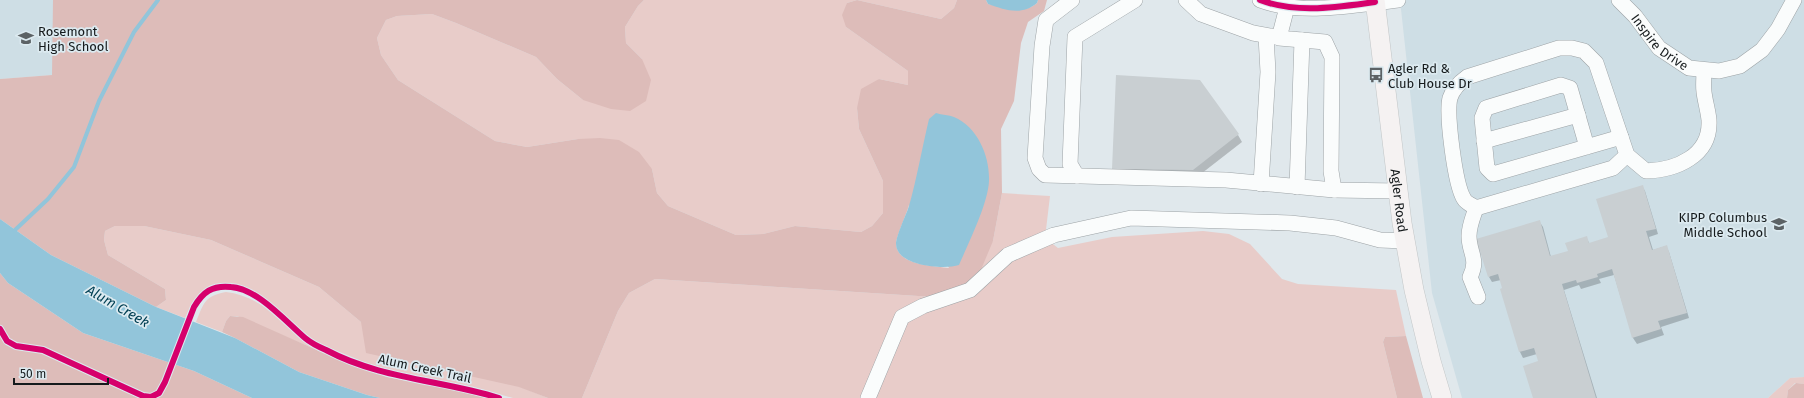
<svg xmlns="http://www.w3.org/2000/svg" width="1804" height="398" viewBox="0 0 1804 398" font-family="'Fira Sans',sans-serif">
<style>
.built{fill:#cedee5}
.green{fill:#e8ccc9}
.forest{fill:#ddbcb9;fill-rule:evenodd}
.water{fill:#92c5da}
.shadow{fill:#0003}
.lines{fill:none;stroke-linecap:round;stroke-linejoin:round}
.stream{stroke:#92c5da;stroke-width:4}
.building{fill:#c9cfd2}
.minor-casing{stroke:#9da3a6;stroke-width:16}
.major-casing{stroke:#c1c5c6;stroke-width:20}
.minor{stroke:#fafcfc;stroke-width:15}
.major{stroke:#f5f2f2;stroke-width:19}
.cycleway-casing{stroke:#dceaf0;stroke-width:8}
.cycleway{stroke:#d6006c;stroke-width:6}
.labels{text-anchor:middle;stroke-width:3.5;stroke-linejoin:round;paint-order:stroke}
.poi-label{font-size:13px;fill:#151a1c;stroke:#dceaf0;text-anchor:start}
.street-label{font-size:13px;fill:#151a1c;stroke:#dceaf0}
.water-label{font-size:14px;font-style:italic;fill:#003f53;stroke:#dceaf0}
</style>
<rect width="100%" height="100%" fill="#e0e8ec"/>
<path class="built" d="M0,0h53v75l-53,4z
M1400,0h404v377l-14,1 -22,20h-306l-30,-105z"/>
<path class="green" d="M644,0h313l-3,8 -13,11 -84,-19 -10,3 -1,24 62,44v14l-29,-6 -22,29 2,21 24,52v32l-11,13 -11,6 -66,-6 -32,8 -27,1 -68,-29 -11,-13 -5,-24 -74,-30 -51,8 -32,-6 -97,-61 -17,-25 -4,-17 9,-18 11,-4 35,-2 24,9 80,34 21,22 26,21 59,-41 -16,-16 -1,-16 13,-21z
M1002,193l48,3 -5,42 13,10 54,-11 91,-6 26,3 21,10 32,35 16,5 98,6 10,46 -21,1 -2,5 14,56h-815l36,-87 11,-18 26,-14 279,18 59,-56z
M115,226h29l67,14 108,47 42,35 187,76h-35l-39,-11 -79,-15 -26,-8 -54,-22 -45,-38 -22,-13 -14,-5 -21,1 -11,6 -8,7 -9,18 -29,-11 10,-7 -1,-11 -57,-34 -4,-15 1,-9z
M226,292c37,4 64,37 93,59l-82,-35h-7l-4,5 -4,11 -26,-10c8,-19 8,-26 30,-30z
M1804,377v7l-9,-1 -7,7 -1,8h-19l22,-20z"/>
<path class="forest" d="M53,0h591l-6,6 -13,21 1,16 16,16 9,21 -5,21 -16,10 -19,-2 -28,-9 -26,-21 -21,-22 -80,-34 -24,-9 -35,2 -11,4 -9,18 4,17 17,25 97,61 32,6 51,-8 22,-1 19,2 20,12 13,17 5,24 11,13 68,29 27,-1 32,-8 66,6 11,-6 11,-13v-32l-24,-52 -2,-21 4,-19 18,-10 29,6v-14l-62,-44 -4,-12 5,-12 10,-3 84,19 13,-11 3,-8h29l2,4c17,3 35,11 49,-1l1,-3h9l-3,11 -16,11 -7,21 -7,58 -13,28 1,64 -9,48 -13,31 -21,19 -25,6 -279,-18 -26,14 -11,18 -36,87h-34l-29,-11 -153,-34 -5,-31 -42,-35 -108,-47 -67,-14h-29l-10,5 -1,9 4,15 57,34 1,11 -10,7 -105,-52 -51,-36v-140l52,-4zM909,205l40,63c-16,-2 -52,-3 -53,-24 0,-7 11,-31 13,-39z
M0,273l8,10 75,50 111,38 58,27h-252z
M230,316l13,1 76,34 68,26 68,13 32,8h-107l-13,-3 -68,-23 -64,-34 -13,-6 4,-11z
M1406,336l17,62h-26l-14,-56 2,-5z
M1796,383l8,1v14h-17l1,-8z"/>
<path class="water" d="M986,0h52l-1,3c-15,13 -32,7 -49,1z
M936,113c6,2 13,2 18,4 24,10 36,40 35,64 -1,23 -21,63 -30,84 -15,5 -63,1 -63,-21 0,-8 10,-29 13,-38 8,-28 13,-58 20,-87z
M0,219l51,36 105,52 79,31 64,34 68,23 13,3h-128l-58,-27 -111,-38 -75,-50 -8,-10z"/>
<path class="shadow" d="M1238,135l4,7 -45,35 -80,-1 -4,-7z
M1642,186l3,5 13,43 -9,3 4,13 13,-4 3,6 20,66 -28,9 3,8 -27,9 -4,-6 -19,-63 -15,4 2,4 -20,6 -2,-4 -15,5 33,108h-63l5,-36 -2,-8 -14,4 -3,-6 -19,-63h2l-2,-9 -9,2 -3,-5 50,-56 4,6 8,30 18,-5 17,-14 4,6 19,-6z"/>
<g class="lines">
<path class="stream" d="M15,230l33,-31 26,-32 25,-66 35,-69 24,-32"/>
</g>
<path class="building" d="M1116,75l84,5 39,54 -46,36 -81,-1z
M1643,185l13,44 -10,2 6,19 15,-5 20,68 -29,8 3,8 -29,9 -20,-69 -15,5 1,3 -21,6 -1,-3 -14,4 34,114h-63l-10,-32 15,-5 -4,-13 -15,4 -19,-63 2,-1 -4,-14 -10,3 -12,-38 64,-19 10,36 18,-5 -3,-8 22,-7 2,7 19,-6 -12,-38z"/>
<g class="lines">
<defs>
<g id="minor">
<path d="M1072,0l-26,20 -4,26 -7,112 4,11 6,6 181,5 108,10 64,1"/>
<path d="M1186,0l15,14 52,19 23,4"/>
<path d="M1260,0c43,16 93,5 138,0"/>
<path id="s1" d="M1619,0l16,16 24,32 30,20 30,3 21,-5 22,-16 16,-21 16,-29"/>
<path d="M1287,7l-8,31 46,4 7,15 -1,114 3,19"/>
<path d="M1484,141l94,-26"/>
<path d="M1587,147l-17,-59 -9,-3 -75,23 -4,10 5,50 6,6 128,-37"/>
<path d="M1627,155l-14,13 -137,40c-4,-3 -10,-5 -12,-9 -9,-14 -18,-85 -14,-101 3,-9 10,-16 17,-21l92,-29h13l12,3 12,12 31,92 19,16c30,-1 65,-15 63,-51 -1,-10 -4,-19 -5,-28 -1,-7 0,-14 0,-21"/>
<path d="M1077,176l-7,-12 5,-127 60,-37"/>
<path d="M1261,184l7,-112 -2,-36"/>
<path d="M1297,187l5,-147"/>
<path d="M1476,208c-3,9 -7,18 -7,28 0,17 10,23 1,41l8,20"/>
<path d="M868,398l34,-81 21,-11 47,-16 38,-35 46,-20 77,-17 159,5 46,5 44,12 25,1"/>
</g>
<g id="major">
<path id="s2" d="M1375,0l27,223 12,67 17,71 11,37"/>
</g>
</defs>
<use href="#minor" class="minor-casing"/>
<use href="#major" class="major-casing"/>
<use href="#minor" class="minor"/>
<use href="#major" class="major"/>
<defs>
<path id="cycleway" d="M1260,0c37,14 77,7 115,2
M0,329l7,12 9,5 27,4 100,46 8,1 8,-4 6,-11 29,-75c9,-15 18,-22 37,-20 27,2 54,34 74,51 6,5 14,9 21,12 54,29 116,30 173,48"/>
</defs>
<use href="#cycleway" class="cycleway-casing"/>
<use href="#cycleway" class="cycleway"/>
</g>
<defs>
<symbol id="school-bare" viewBox="-9 -9 18 18"><path d="M0-5L7-2L0 1L-7-2ZM-4 1L0 2.5L4 1V4Q0 6-4 4Z" fill="#5c6265" stroke="#dceaf0" stroke-width="2.5" paint-order="stroke"/></symbol>
<symbol id="bus-bare" viewBox="-9 -9 18 18"><path d="M-5-6H5V4H4V6H2V4H-2V6H-4V4H-5ZM-3.5-4V0h7V-4ZM-3.5 1.2v1.5H-2V1.2ZM2 1.2v1.5H3.5V1.2Z" fill="#5c6265" stroke="#dceaf0" stroke-width="2.5" paint-order="stroke"/></symbol>
</defs>
<g fill-rule="evenodd">
<use href="#school-bare" x="15" y="27" width="22" height="22"/>
<use href="#bus-bare" x="1365" y="64" width="22" height="22"/>
<use href="#school-bare" x="1768" y="213" width="22" height="22"/>
</g>
<g class="labels">
<g class="poi-label">
<text x="38" y="36">Rosemont<tspan x="38" dy="15">High School</tspan></text>
<text x="1388" y="73">Agler Rd &amp;<tspan x="1388" dy="15">Club House Dr</tspan></text>
<text x="1767" y="222" text-anchor="end">KIPP Columbus<tspan x="1767" dy="15">Middle School</tspan></text>
</g>
<g class="street-label">
<text dy="5" stroke="none"><textPath href="#s1" startOffset="59">Inspire Drive</textPath></text>
<text dy="5" stroke="none"><textPath href="#s2" startOffset="202">Agler Road</textPath></text>
<text transform="translate(425 368) rotate(12)" y="5">Alum Creek Trail</text>
</g>
<g class="water-label">
<text transform="translate(118 306) rotate(30)" y="5">Alum Creek</text>
</g>
</g>
<path d="M14 378v6h94v-6" fill="none" stroke="#151a1c" stroke-width="2"/>
<text x="20" y="378" font-size="12" fill="#151a1c" stroke="#dceaf0" stroke-width="3" paint-order="stroke">50 m</text>
</svg>
